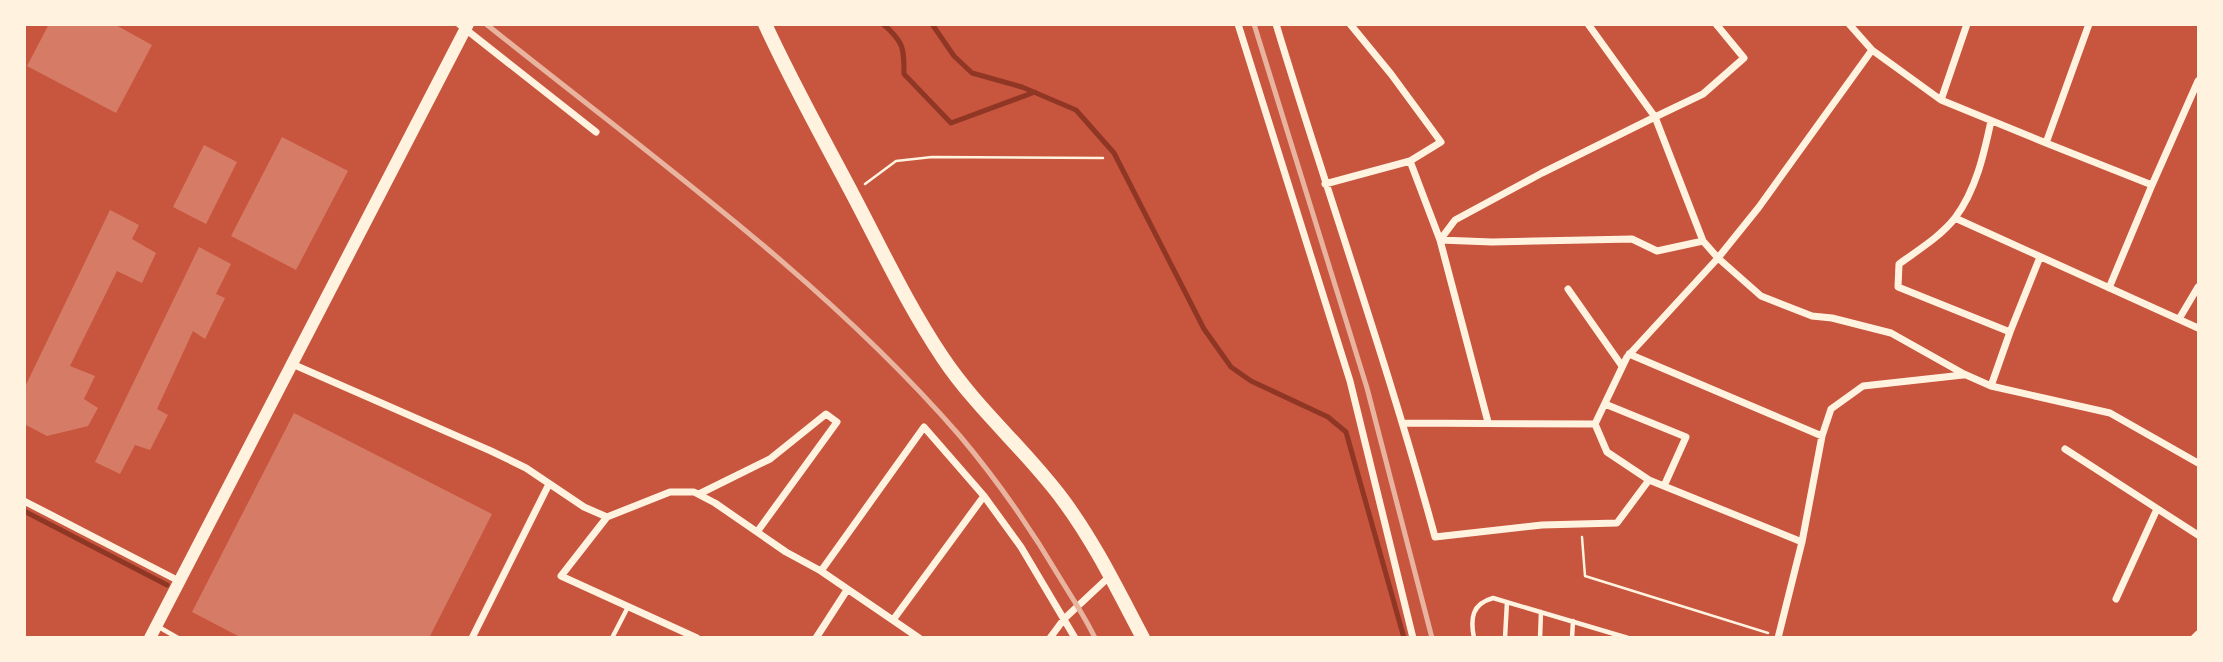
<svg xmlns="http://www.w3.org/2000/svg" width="2223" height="662" viewBox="0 0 2223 662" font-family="'IBM Plex Sans',sans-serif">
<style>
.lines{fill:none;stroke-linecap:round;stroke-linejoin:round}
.stream{stroke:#8f3625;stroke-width:5}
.building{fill:#d67c66}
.path{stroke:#fff3e0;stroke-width:2.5}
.service{stroke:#fff3e0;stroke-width:4.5}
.minor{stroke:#fff3e0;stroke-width:7}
.tertiary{stroke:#fff3e0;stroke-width:12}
.primary{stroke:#fff3e0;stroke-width:14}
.rail{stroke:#e9b49f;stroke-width:5}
</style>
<rect width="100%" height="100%" fill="#c8553d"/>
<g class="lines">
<path class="stream" d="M883,24c21,18 21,24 21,50l47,49 84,-31
M932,24l22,32 18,17 50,14 54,23 38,43 90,176 27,38 20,14 77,36 18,15 58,206
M24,511l143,74"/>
</g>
<path class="building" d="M49,24h65l38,21 -36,68 -89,-47z
M282,137l66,34 -52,99 -65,-34z
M204,145l33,17 -31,62 -33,-17z
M110,210l29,15 -7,14 24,14 -14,30 -25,-12 -47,95 25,10 -11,23 14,9 -10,18 -41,10 -23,-12v-35z
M199,247l32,17 -15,30 9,4 -20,41 -12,-8 -36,78 11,6 -18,35 -15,-5 -15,29 -25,-12z
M294,413l198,101 -63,124h-187l-50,-26z"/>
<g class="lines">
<path class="path" d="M865,184l31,-23 36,-4 171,1
M1582,537l3,39 183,57"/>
<path class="service" d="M157,626l21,12
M612,638l16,-31
M1474,638c-4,-20 -2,-34 19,-40l135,40
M1505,638l2,-36
M1540,638l1,-26
M1572,638l1,-17"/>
<path class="minor" d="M459,24l137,108
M1238,24l112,357 63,257
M1276,24c52,172 112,340 159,513l107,-12 75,-2 32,-43
M1588,24l67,93 48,-23 41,-36 -28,-34
M1849,24l23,26 69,50 105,43
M2089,24l-43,119 106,42 46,-104
M1941,100l26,-76
M1991,121c-7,33 -15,69 -36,97 -15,19 -37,32 -56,46l-1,23 112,45
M1410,161l30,79 48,182
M1325,184l85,-23 31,-19 -50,-68 -41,-50
M1955,218l243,110
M1440,240l15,-20 87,-47 113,-56 48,124 15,17 43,38 51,20 20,2 59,15 73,41 27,12 119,27 88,50
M1440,240l52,2 140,-3 25,12 46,-10
M2109,288l43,-103
M1568,289l54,77
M2179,319l19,-32
M1629,354l193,82
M290,363l201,88 35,17 58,39 23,10
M1991,386l19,-54 30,-75
M1605,404l81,33 -22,49
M1404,423l191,1
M2065,449l133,86
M699,494l71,-35 56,-45 11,8 -80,110
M24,501l155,80
M1802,542l20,-106 9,-27 32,-23 100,-11
M821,571l103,-144 60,69 37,51 54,91
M2116,599l41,-90
M893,620l91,-124
M472,638l77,-154
M697,638l-136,-62 46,-59 63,-25h24l21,11 71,49 35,19 98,67
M816,638l31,-48
M1050,638l14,-19 46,-43
M1778,638l24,-96 -153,-62 -42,-28 -12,-28 32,-67 91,-99 41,-51 113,-157
M2194,638l4,-4"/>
<path class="tertiary" d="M150,638l318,-614"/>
<path class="primary" d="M765,24c27,59 58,114 88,171 29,55 55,111 90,163 34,51 83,92 120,142 32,43 55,91 80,138"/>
<path class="rail" d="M486,24c162,130 338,255 474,412 37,44 71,93 100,142 12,20 25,39 35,60
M1254,24l113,364 65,250"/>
</g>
<rect width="2223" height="662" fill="none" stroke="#fff3e0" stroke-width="52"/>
</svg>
